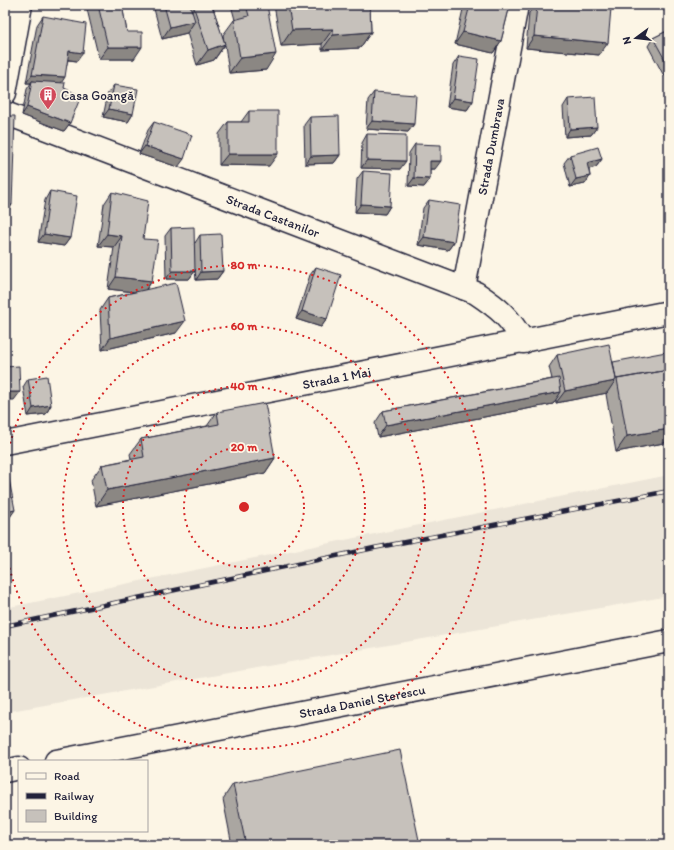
<svg xmlns="http://www.w3.org/2000/svg" width="674" height="850" viewBox="0 0 674 850" font-family="Itim,sans-serif">
<style>
.built{fill:#ece5d8}
.lines{fill:none;stroke-linecap:round;stroke-linejoin:round}
.minor-casing{stroke:#22223b;stroke-width:25}
.secondary-casing{stroke:#22223b;stroke-width:25}
.minor{stroke:#fcf5e5;stroke-width:22}
.secondary{stroke:#fcf5e5;stroke-width:22}
.rail-casing{stroke:#22223b;stroke-width:4.5}
.rail{stroke:#fcf5e5;stroke-width:3;stroke-dasharray:9;stroke-linecap:butt}
.wall{fill:#aaa6a1;stroke:#22223b}
.shaded-wall{fill:#8b8783;stroke:#22223b}
.building{fill:#c6c1bb;stroke:#22223b}
.ring{fill:none;stroke:#d62828;stroke-width:2;stroke-dasharray:2 4}
.labels{text-anchor:middle;stroke-width:3.5;stroke-linejoin:round;paint-order:stroke}
.poi-label{font-size:13px;fill:#22223b;stroke:#fcf5e5;text-anchor:start}
.street-label{font-size:13px;fill:#22223b;stroke:#fcf5e5}
.centre{fill:#d62828;stroke:#fcf5e5;stroke-width:2}
.ring-label{font-size:12px;text-anchor:middle;font-weight:bold;fill:#d62828;stroke:#fcf5e5;stroke-width:3.5;stroke-linejoin:round;paint-order:stroke}
</style>
<rect width="100%" height="100%" fill="#fcf5e5"/>
<filter id="ink" filterUnits="userSpaceOnUse"><feTurbulence type="fractalNoise" baseFrequency=".025" numOctaves="2"/><feDisplacementMap in="SourceGraphic" scale="8" xChannelSelector="R" yChannelSelector="G"/><feConvolveMatrix kernelMatrix="1 2 1 2 8 2 1 2 1" color-interpolation-filters="sRGB"/></filter>
<g filter="url(#ink)">
<path class="built" d="M669,475v121l-664,116v-104z"/>
<g class="lines">
<defs>
<g id="minor">
<path d="M5,93l16,-88"/>
<path id="s1" d="M5,113l471,180c24,16 33,24 48,49"/>
<path id="s2" d="M464,288l53,-283"/>
<path id="s3" d="M56,761l613,-120"/>
<path d="M5,771l14,-3"/>
</g>
<g id="secondary">
<path id="s4" d="M5,443l664,-131"/>
</g>
</defs>
<use href="#minor" class="minor-casing"/>
<use href="#secondary" class="secondary-casing"/>
<use href="#minor" class="minor"/>
<use href="#secondary" class="secondary"/>
<defs>
<path id="rail" d="M5,626l369,-78 295,-57"/>
</defs>
<use href="#rail" class="rail-casing"/>
<use href="#rail" class="rail"/>
</g>
<path class="wall" d="M86,5h36l5,27 7,27h-35z
M153,5h59l12,37 -1,-7 11,-15h1l-4,-15h36l-1,65 -37,3 -4,-28 -11,15 -17,5 -10,-32 -25,6z
M274,5h96l1,27 -11,16 -38,2v-6l-41,2z
M464,5h46l-9,36 -8,12 -38,-9z
M535,5h55v1l9,49 -73,-7 3,-35z
M662,5h7v10l-9,-8z
M43,16l34,45 -9,-1 -7,23 3,5 6,35 -6,8 -42,-16 5,-26 4,-6h-5l11,-58z
M669,30v43l-5,3 -16,-30 5,-8z
M459,56l14,45 -6,9 -20,-3 6,-42z
M114,85l19,29 -5,8 -25,-5 5,-24z
M374,92l40,32 -6,8 -42,-3 2,-29z
M568,99l29,28 -6,8 -26,2 -2,-30z
M249,111l20,55 -50,-1v-31l9,-12h13z
M310,117l30,38 -6,8 -29,1 -1,-39z
M154,122l24,45 -39,-13 9,-24z
M367,134l33,35 -39,-1 1,-25z
M415,144l20,25h-5v10l-6,8 -16,-1 1,-33z
M570,155l32,4 -6,8 -7,2 1,7 -5,8 -15,3 -6,-24z
M363,171l27,35 -5,8 -30,-2 2,-33z
M50,191l20,47 -6,8 -26,-4 7,-42z
M112,192l31,47 9,42 -6,9 30,43 -74,17 -2,-40 8,-12 27,-6 -27,-3 6,-42 -16,-1 6,-42z
M429,200l25,42 -6,8 -30,-5 5,-37z
M171,228l24,15 5,-8 23,36 -6,8 -21,1 -1,-11v2l-6,8h-23l-1,-43z
M316,267l11,52 -6,8 -25,-8 14,-44z
M557,355l56,7 56,80 -53,10 -10,-58 1,-1 -51,10v-3l-3,4 -175,33 -3,-14 8,-12 169,-32 -3,-12z
M28,379l23,26 -5,9 -18,2 -5,-29z
M217,412l58,46 -10,15 -169,33 -5,-26 11,-15 29,-6 -1,-5 11,-15 66,-13z
M233,784l187,61h-188l-9,-46z"/>
<path class="shaded-wall" d="M195,21l-8,12 -25,6 8,-12z
M333,29l-11,15 -41,2 11,-16z
M371,32l-11,16 -38,2 11,-15z
M463,32l38,9 -8,12 -38,-9z
M534,36l74,7 -9,12 -73,-7z
M225,44l-11,16 -17,5 11,-15z
M108,47h34l-8,12h-35z
M69,51l14,2 -6,8 -14,-2z
M276,54l-10,16 -37,3 11,-15z
M669,68v5l-5,3z
M32,75l33,2 -5,8 -28,-4 -1,2h-5z
M453,98l20,3 -6,9 -20,-3z
M27,107l43,16 -6,8 -42,-16z
M109,109l24,5 -5,8 -25,-5z
M372,121l42,3 -6,8 -42,-3z
M597,127l-6,8 -26,2 5,-8z
M145,146l39,13 -6,8 -39,-13z
M228,154h50l-9,12 -50,-1z
M340,155l-6,8 -29,1 6,-8z
M602,159l-6,8 -14,4 5,-8z
M367,160l39,1 -6,8 -39,-1z
M430,161h11l-6,8h-10z
M590,176l-5,8 -15,3 6,-8z
M414,178l16,1 -6,8 -16,-1z
M361,204l29,2 -5,8 -30,-2z
M5,205h7l-7,10z
M44,234l26,4 -6,8 -26,-4z
M107,234l15,2 -8,11 -16,-1z
M424,237l30,5 -6,8 -30,-5z
M172,271h23l-6,8h-23z
M223,271l-6,8 -21,1 5,-8z
M116,277l36,4 -9,12 -35,-4z
M302,311l25,8 -6,8 -25,-8z
M185,321l-9,12 -74,17 8,-12z
M615,381l-8,12 -51,10 9,-12z
M5,392h15l-6,8h-9z
M561,392l-8,12 -175,33 8,-12z
M51,405l-5,9 -18,2 5,-8z
M669,429v13l-53,10 11,-16z
M275,458l-10,15 -169,33 11,-16z
M15,510l-10,14v-12z"/>
<path class="building" d="M98,5h24l5,27h15v15h-34z
M164,5h26l5,16 -25,6z
M193,5h19l13,39 -17,6z
M246,5h21l9,49 -36,4 -6,-38 15,-4z
M288,5h82l1,27 -38,3v-6l-41,1z
M470,5h40l-9,36 -38,-9z
M537,5h41l33,3 -3,35 -74,-7z
M43,16l43,8 -3,29 -14,-2 -4,26 -33,-2z
M669,30v37l-16,-29z
M459,56l20,3 -6,42 -20,-3z
M32,81l33,2 -1,5 17,8 -11,27 -43,-16z
M114,85l24,4 -5,25 -24,-5z
M374,92l42,3 -2,29 -42,-3z
M595,97l2,30 -27,2 -2,-30z
M249,111h29v43h-50v-32h21z
M5,116h10l-3,89h-7z
M339,116l1,39 -29,1 -1,-39z
M154,122l38,13 -8,24 -39,-13z
M367,134l39,1v26l-39,-1z
M415,144l26,1v16h-11v18l-16,-1z
M598,147l4,12 -15,4 3,13 -14,3 -6,-24z
M363,171l29,2 -2,33 -29,-2z
M50,191l27,5 -7,42 -26,-4z
M112,192l36,9 -5,38 15,1 -6,41 -36,-4 6,-41 -15,-2z
M429,200l31,5 -6,37 -30,-5z
M194,227l1,44h-23l-1,-43z
M221,234l2,37 -22,1 -1,-37z
M316,267l25,8 -14,44 -25,-8z
M176,283l9,38 -75,17 -2,-40z
M609,344l7,35 -1,2 -50,10 -8,-36z
M666,352l3,18 -53,9 -3,-17z
M19,366l1,26h-15v-25z
M669,370v59l-42,7 -10,-57z
M47,376l4,29 -18,3 -5,-29z
M559,378l2,14 -175,33 -3,-14z
M265,403l10,55 -168,32 -5,-25 42,-8 -3,-18 78,-15 -2,-12z
M5,469h2l8,41 -10,2z
M400,750l20,95h-174l-13,-61z"/>
</g>
<g class="ring">
<circle cx="244" cy="507" r="60"/>
<circle cx="244" cy="507" r="121"/>
<circle cx="244" cy="507" r="181"/>
<path d="M5 467A242 242 0 1 1 5 547"/>
</g>
<defs>
<symbol id="building-pin" viewBox="-11 -11 22 30"><path d="M0 17L-7.5 6A9.5 9.5 0 1 1 7.5 6Z" fill="#d1495b" stroke="#fcf5e5"/><path d="M-4-6H4V6H1V3H-1V6H-4ZM-2.5-4.3h1.7v1.8h-1.7ZM.8-4.3h1.7v1.8H.8ZM-2.5-1h1.7V.8h-1.7ZM.8-1h1.7V.8H.8Z" fill="#fff"/></symbol>
</defs>
<g fill-rule="evenodd">
<use href="#building-pin" x="38" y="85" width="20" height="27"/>
</g>
<g class="labels">
<g class="poi-label">
<text x="61" y="100">Casa Goangă</text>
</g>
<g class="street-label">
<text dy="5" stroke="none"><textPath href="#s2" startOffset="144">Strada Dumbrava</textPath></text>
<text dy="5" stroke="none"><textPath href="#s1" startOffset="287">Strada Castanilor</textPath></text>
<text dy="5" stroke="none"><textPath href="#s4" startOffset="338">Strada 1 Mai</textPath></text>
<text dy="5" stroke="none"><textPath href="#s3" startOffset="312">Strada Daniel Sterescu</textPath></text>
</g>
</g>
<circle cx="244" cy="507" r="6" class="centre"/>
<g class="ring-label">
<text x="244" y="269">80 m</text>
<text x="244" y="330">60 m</text>
<text x="244" y="390">40 m</text>
<text x="244" y="451">20 m</text>
</g>
<rect width="674" height="850" fill="none" stroke="#fcf5e5" stroke-width="20"/>
<rect x="10" y="10" width="654" height="830" fill="none" stroke="#22223b" stroke-width="1.5" filter="url(#ink)"/>
<rect x="18" y="760" width="130" height="72" fill="#fcf5e5" stroke="#a5a1a1"/>
<rect x="26" y="773" width="20" height="6" fill="#fcf5e5" stroke="#a5a1a1"/>
<text x="54" y="780" font-size="12" fill="#22223b">Road</text>
<rect x="26" y="793" width="20" height="6" fill="#22223b" stroke="#a5a1a1"/>
<text x="54" y="800" font-size="12" fill="#22223b">Railway</text>
<rect x="26" y="810" width="20" height="12" fill="#c6c1bb" stroke="#a5a1a1"/>
<text x="54" y="820" font-size="12" fill="#22223b">Building</text>
<g transform="translate(636 38) rotate(255)" stroke="#fcf5e5" stroke-width="3" paint-order="stroke">
<path d="M0-3L7 15L0 10L-7 15Z" fill="#22223b"/>
<text y="-6" font-size="11" font-weight="bold" text-anchor="middle" fill="#22223b">N</text>
</g>
</svg>
